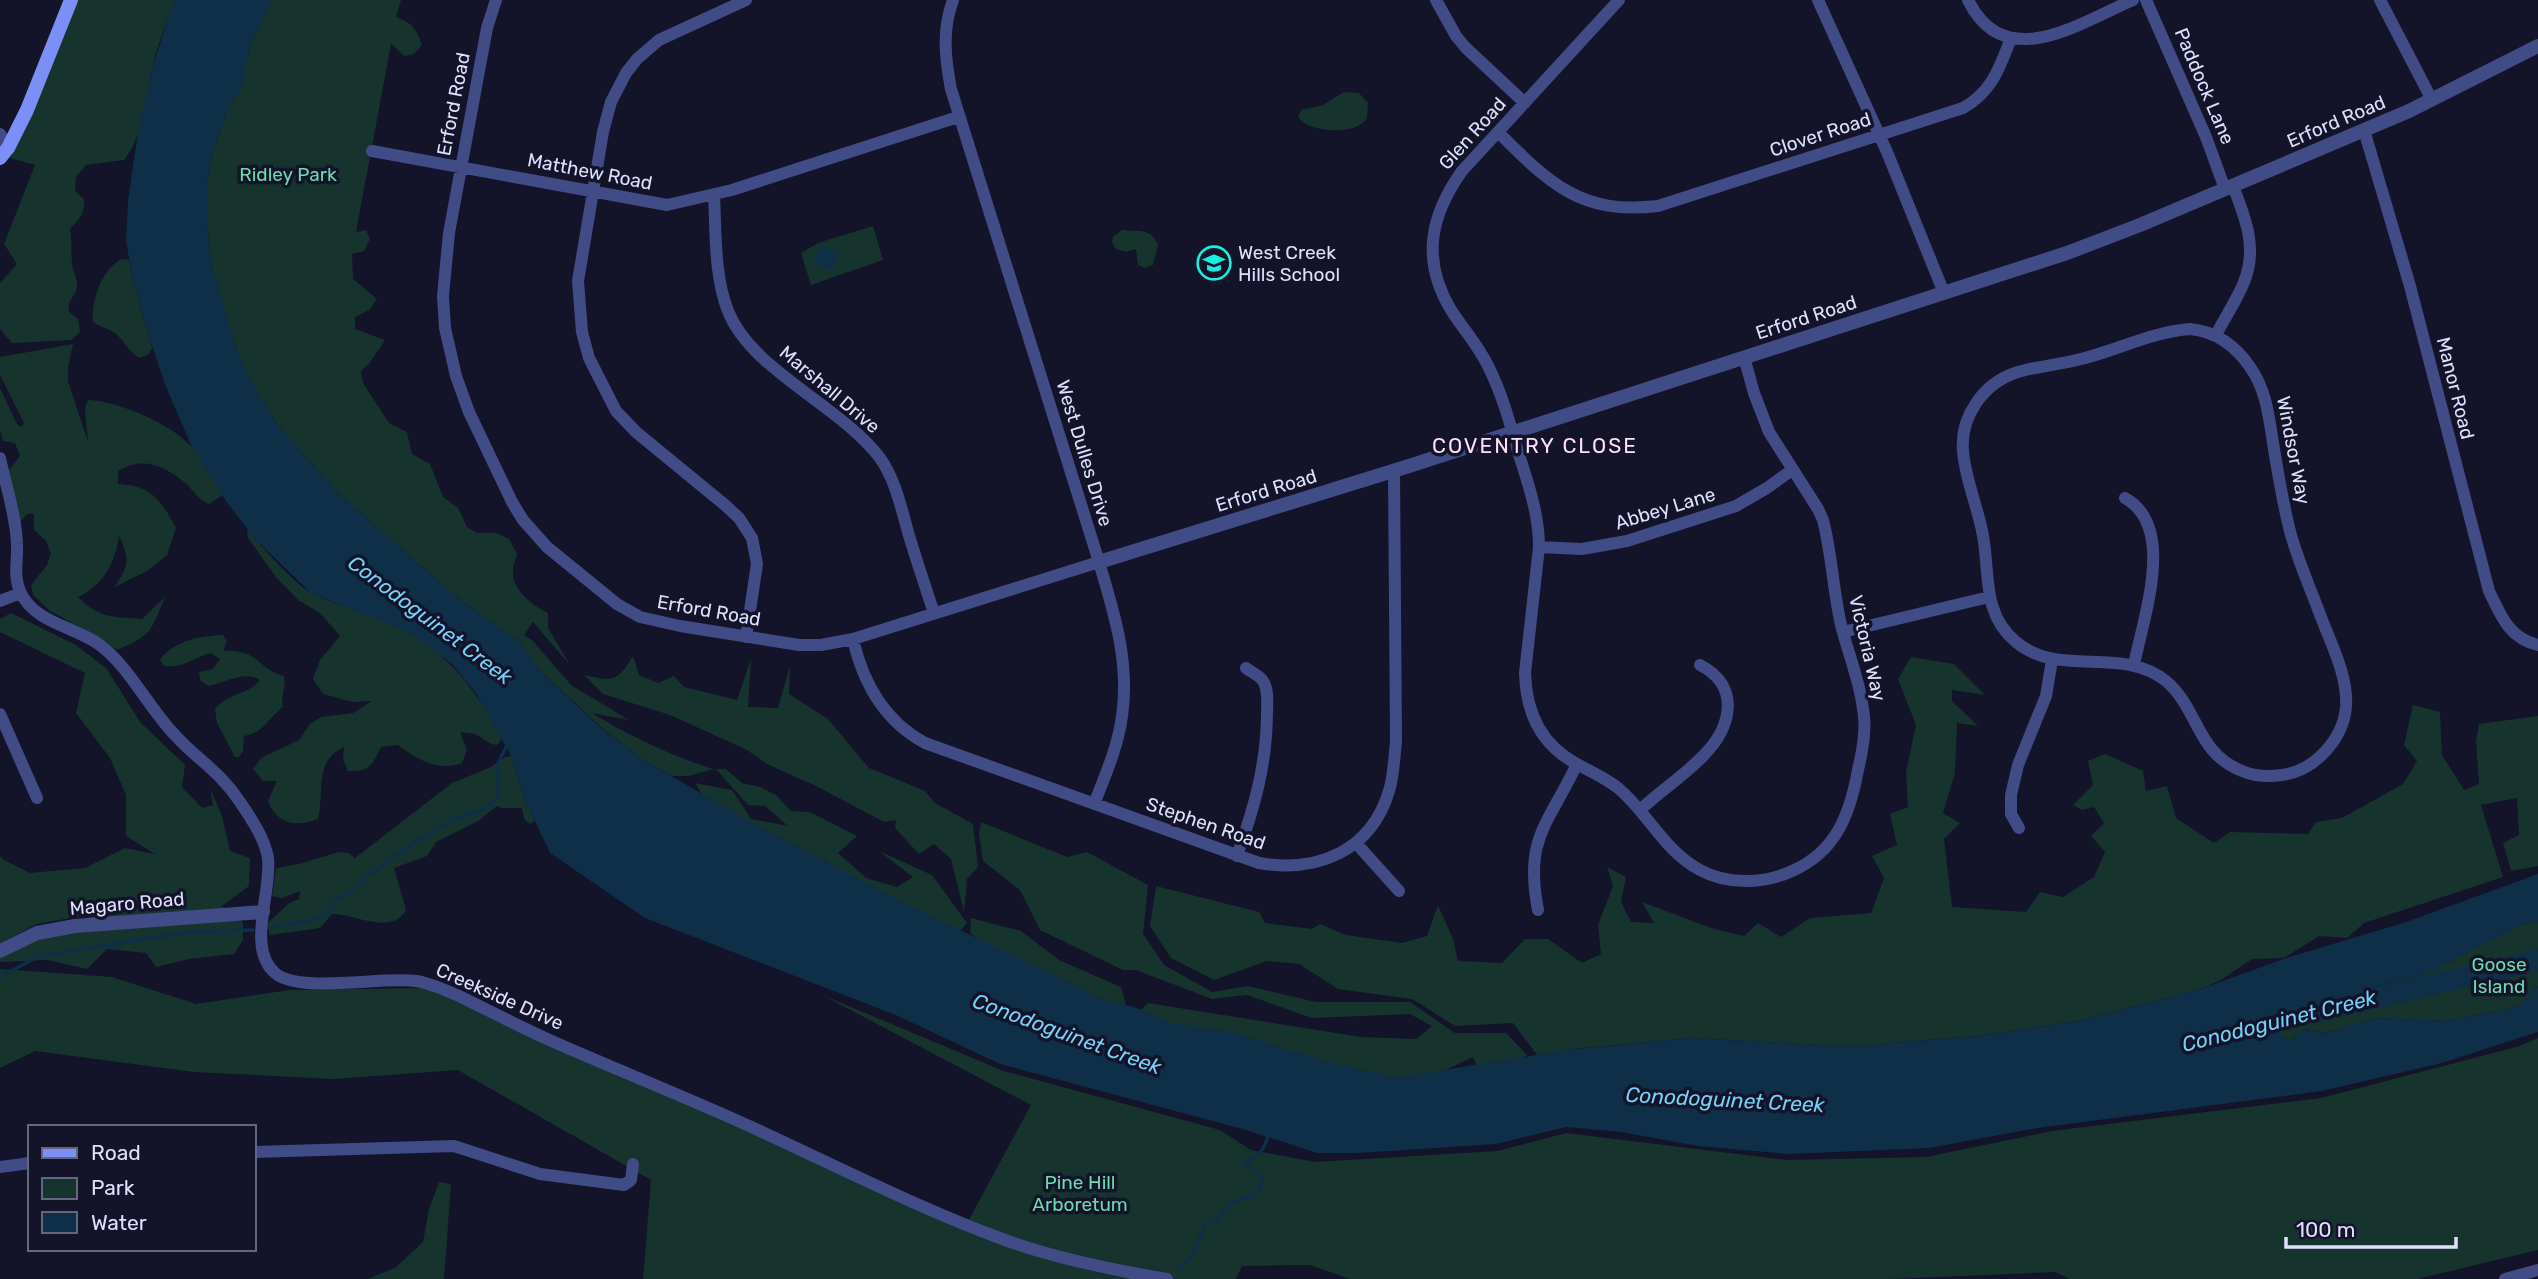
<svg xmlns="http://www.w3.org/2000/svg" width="2538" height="1279" viewBox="0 0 2538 1279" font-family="Rubik,sans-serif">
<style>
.green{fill:#16342d}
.water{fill:#0f2e47}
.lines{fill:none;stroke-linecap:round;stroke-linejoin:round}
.stream{stroke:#0f2e47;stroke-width:3.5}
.river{stroke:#0f2e47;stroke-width:21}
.minor{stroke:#414b86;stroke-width:12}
.tertiary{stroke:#414b86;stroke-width:14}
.secondary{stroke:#7b8ff6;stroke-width:14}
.labels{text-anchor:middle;stroke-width:7;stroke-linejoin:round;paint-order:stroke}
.street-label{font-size:19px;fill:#dee0fd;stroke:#13132a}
.park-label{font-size:19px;fill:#6ddaaa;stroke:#13132a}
.poi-label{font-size:19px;fill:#dee0fd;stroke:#13132a;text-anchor:start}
.neighbourhood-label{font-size:21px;letter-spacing:2px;fill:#fde0f8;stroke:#13132a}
.water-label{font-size:21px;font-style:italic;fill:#73d2f6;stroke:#13132a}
</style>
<rect width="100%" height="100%" fill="#13132a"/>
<path class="green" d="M75,0h102c-12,22 -20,48 -26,72 -6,29 -8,65 -27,88l-38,5 -10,12 -1,14 9,8c1,14 -4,20 -14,30 2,11 1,24 2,35 1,8 6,15 5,23 -2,12 -12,13 -7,26l8,6 2,13 -9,8 -59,3 -12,-14v-46l17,-19 -13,-20 31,-79 -25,-7z
M272,0h129l-5,17c15,5 21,12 26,28l-8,9 -10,2 -13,-12 -35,188 10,-2 4,9 -6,12 -12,3 1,25 24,20 -8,11 -14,7v12l30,11 -16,24 -8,7 2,12 26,40 18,9 5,22 18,10 13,33 15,11 9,19 10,6h19l13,6 8,15c-1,5 -4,11 -4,17 -2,18 20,35 35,42v15l22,37 -37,-43 -9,13 8,5 39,45 58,35 -37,-7c39,24 78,42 121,56l-24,7h-17l-30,-17 -40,-31 -66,-61 -17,-26 -59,-41 -121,-106 -61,-68 -24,-39 -16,-34 -12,-36 -15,-55 -4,-37v-40l6,-35 14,-39 13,-24 10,-41z
M1344,92l15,1 9,10 -1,15c-10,18 -59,15 -69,-1l3,-7 22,-5z
M873,226l10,34 -72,25 -10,-32 17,-10z
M1122,230c15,2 29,-3 36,15l-5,20 -8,3 -7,-3 -2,-16 -10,3 -10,-3 -4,-7 1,-5z
M122,259l7,1 4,21 19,67 -3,6 -9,4c-12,-6 -15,-17 -25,-25 -7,-5 -15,-6 -22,-11 -2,-21 9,-54 29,-63z
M73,344l-5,23v14l20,61 -3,-34 3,-8c30,1 81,23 102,45 13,14 23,34 33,50l-14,9c-11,-4 -15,-14 -25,-22 -20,-17 -43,-26 -66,-11v13c33,1 43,16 58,44l-9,27 -20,16 -33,16c15,-20 16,-29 5,-51 -4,27 -15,49 -41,61 20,21 36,20 64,22l23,-22c-14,34 -13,38 -48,53l-24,-16 -43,-23 -17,-16 -2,-10 16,-20 4,-11 -5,-13 -12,-11v-16h-7l-6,7 -4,1 -11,-48 14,-18 -5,-13 -12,-2 -3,-11v-42l17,36 4,3 3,-4 -24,-48v-18z
M247,528c13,18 49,58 68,67 29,14 67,20 94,37 49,32 66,58 93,107l-5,6 -6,-1 -16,-10 -15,-2 7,18 -5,13c-23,9 -46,-4 -64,-18l-17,2c-9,18 -11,25 -33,24l-5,-11 1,-13c-31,15 -19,43 -26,72 -22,8 -41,6 -50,-18l9,-20h-14l-10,-12 8,-11 38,-18 11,-16 11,-7 32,-4 19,-12 -19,1 -30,-8 -10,-15 7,-19 20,-24 -20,-23 -22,-13 -22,-23 -28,-39z
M11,613l65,32 31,24 33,53 45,43 -3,22 20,21 11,-3 -3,-17 12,28 8,35 20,7 -1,28 -27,20 21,17v17l-9,14 -45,5 -33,8 -10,-14 -39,-4 -20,20 -39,-9 -48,2v-4l42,-20 70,-13 -30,-9 -45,8 -37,19v-87l4,4 26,13 55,-5 40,-20 30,6 -29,-18v-41l-16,-37 -34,-45 9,-40 -85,-41v-13z
M223,635l4,6 -4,10c36,-2 33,17 61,25 3,11 -4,19 -1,31 -15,11 -19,26 -39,29l-1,15 -4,6h-4l-18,-34 -2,-14c13,-16 33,-14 45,-29 -16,-10 -35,3 -52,6l-8,-6 -1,-8 14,-3 7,-10 -10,-6c-19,6 -26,15 -46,13l-4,-6c14,-20 41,-24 63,-25z
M633,656l6,19 19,8 16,-7 10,11 53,13 14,-41 -3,48 30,1 12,-42 -1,28 39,25 41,49 56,23 10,12 38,21 5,43 -11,12 -3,33 -13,-53 -17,-15 -15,10 -24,-26 1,-8 -12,2 -66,-35 -51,-23 -20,-14 -77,-35 -67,-21 -19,-19c28,6 33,8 49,-19z
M1911,657l43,7 31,31 -33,-5v11l26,25 -21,-3 -2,50 -12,40 17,10 -16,16 8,68 74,5 14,-20 23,5 31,-20 11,-25 -14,-16 13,-13 -10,-16 -12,3 -9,-5 20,-20 -5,-24 17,-7 38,17 3,20 21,-5 9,32 38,25 16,-11 78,2 8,-12 26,-4 61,-34 14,-23 -13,-16 9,-40 27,7 2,43 22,35 15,-6 -3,-43 3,-17 59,-8v150l-27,5 -8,-28 16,-8 -2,-37 -36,7 22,72 -139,46 -17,15 -28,-2 -35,22 -32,1 -31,21 -20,9 -122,32 -102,15 -110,9h-46l-131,-7 -117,11 -35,7 -25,-33 -58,3 -43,-27 -74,-10 -39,-25 -32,-3 -53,19 -43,-22 -21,-32 6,-40 103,26 6,11 47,6 8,-5 26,11 56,8 25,-7 11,-31 15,34 5,22 44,2 23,-24h23l34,24 19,-9 -3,-29 15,-39 -6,-19 19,10 -5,25 10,20 23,1 -12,-21 72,27 30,7 14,-13 23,14 29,-19 61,-5 13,-35 -12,-22 25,-11 -7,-31 18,-7 -2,-35 10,-47 -18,-46z
M511,756l14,44 10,21 -5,3 -6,-5 -2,-11h-20l-5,-2 -19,15 -42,21 -9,14 -33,12 12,42c-14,26 -51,4 -74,4l-12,14 -50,7 -3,-11 22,-21 10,-4 1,-8 -18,7 -10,-2 4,-28 23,-4 40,-12 10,1 6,5 97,-75 39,-16 14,-10z
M716,769h10l16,14 18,4 16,8 15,16 19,1 47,24 -19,17 28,25 31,9 16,-10 -34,-26 53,24 35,48 -7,8 -125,-54 -7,-15 -58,-16 -62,-42 -13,-21 37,7 19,29 37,7 -23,-20 -17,-1z
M981,822l86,35 20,-5 61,33 -5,49 21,31 48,27 36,-6 68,16h94l45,31h51l21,22 -13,8 -36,6 -5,-12 -40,19 -35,5 -262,-66 12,-12 213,34 55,2 16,-13 -22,-12 -98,4 -65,-23 -35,4 -76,-29h-13l-83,-40 -20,-40 -37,-29 -4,-27z
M971,918l50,13 38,29 62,27 5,18c-56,-11 -110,-38 -156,-72z
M2538,921v65l-20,21 -70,14 -72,-3 -51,15 -20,-4 -17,13 -12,-12 2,-14 153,-45 90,-46z
M0,969l112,8 84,27 94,-14 137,-2 538,239 66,-122 -209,-110 182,76 216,59 31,20 64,12 183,-11 68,-18 220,27 140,-3 126,-26 269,-33 199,-52 18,-8v212l-121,29h-347l-15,-7 -165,7h-540l-40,-14 -68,1 -6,13h-593l8,-99 -193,-110 -124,9 -140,-7 -159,-21 -35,17z
M439,1182l12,2 -7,95h-77l28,-11 28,-26 6,-33z"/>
<path class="water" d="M177,0h95l-22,46 -9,41 -14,24 -14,39 -6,35v40l4,37 27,91 16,34 24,39 61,68 121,106 59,41 17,26 65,61 41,31 100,58 160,85 175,84 20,12 37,9 41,17 57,8 89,28 75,18 170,-28 124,-12 131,7h46l110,-9 102,-15 122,-32 85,-31 120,-36 132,-48v47l-17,4 -90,46 -152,44 -3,14 12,13 17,-13 20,4 51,-15 72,3 70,-14 20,-21v46l-96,31 -120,28 -285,37 -108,20 -140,6 -91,-8 -77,-14 -55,-5 -70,17 -137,9h-42l-71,-23 -246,-66 -102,-48 -253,-98 -95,-65 -25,-53 -14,-44 -36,-64 -24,-29 -44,-32 -95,-37 -56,-54 -28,-36 -36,-57 -26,-60 -17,-50 -16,-56 -7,-40 2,-41 10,-68 14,-64 18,-56z
M825,246l12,7 1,5 -6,10 -5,2 -13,-8 5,-13z"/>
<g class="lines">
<path class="stream" d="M272,927l40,-7 14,-5 11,-16 17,-9 15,-15 39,-28 44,-27 37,-13 10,-12 -2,-30 10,-20
M0,977l39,-21 149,-24 65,-2
M1180,1269l15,-19 10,-26 6,-4 4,2c5,-6 10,-14 16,-18 11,-9 34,-5 31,-27l-16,-13 1,-3c14,-4 17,-14 22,-27"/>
<path class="river" d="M2250,1027l288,-67"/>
<path class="minor" d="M496,0l-9,28 -38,205 -6,63 2,32 11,48 13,36 43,90 11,18 24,27 70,57 23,13 40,9 119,19h22l32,-6 246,-77
M746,0l-87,40 -22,19 -11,14 -15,29 -8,30 -25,149 4,51 7,26 27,53 20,21 89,73 14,13 13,20 5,26 -11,73
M953,0c-11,30 -8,58 -2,89l148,473c15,50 31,101 23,154 -4,31 -17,60 -28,88
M1436,0l20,36 10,12 59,55
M1619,0l-157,171c-32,45 -41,89 -11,139 12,19 28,36 38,58 13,26 20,52 28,80 10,33 22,64 22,99l-14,126c1,39 16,72 52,91 14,8 29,14 41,24 30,25 46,63 82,82 27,15 64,14 92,1 44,-19 58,-57 66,-101 4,-17 8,-36 6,-53 -3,-32 -15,-61 -23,-92 -8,-35 -9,-70 -18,-105l-5,-11 -49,-77 -15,-39 -10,-36
M1818,0l69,152 57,141
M1968,0c37,75 111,23 165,0
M2146,0l60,137 19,52
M2380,0l52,100
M2364,130l46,156 79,305c12,25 20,47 49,54
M1498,132c52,52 83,83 160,74l305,-98c29,-16 37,-41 48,-70
M0,134l8,14
M372,151l295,54 65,-15 226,-73
M714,195c2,38 0,80 14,116 23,59 112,94 152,147 15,21 21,49 28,74 8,27 17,54 26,81
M2190,329c25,2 46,17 60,38 16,22 19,50 23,76 5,31 10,62 18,92 8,28 20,55 30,82 11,29 27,59 25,90 -3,33 -32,64 -64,68 -13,2 -28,1 -40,-4 -46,-18 -43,-62 -76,-90 -44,-36 -108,-2 -151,-40 -33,-28 -25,-67 -32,-105 -5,-29 -18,-57 -20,-85 -3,-34 20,-67 52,-78 21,-7 44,-8 66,-14 37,-9 70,-27 109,-30z
M2216,335c9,-18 21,-35 28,-53 14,-34 1,-65 -11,-96
M0,458c6,28 16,58 17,86 1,16 -4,32 3,47 13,31 52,35 77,52 30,20 51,64 77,91 22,25 46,37 66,68 11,16 25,37 28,56 4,34 -22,90 7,115 24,21 107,3 141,8 15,2 31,10 45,16 31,15 61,31 93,45 68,30 137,57 204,88 82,38 163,79 247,110 52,19 108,30 162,39
M2125,498c52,29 18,120 9,167
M1539,547l43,2 45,-8 109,-35 31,-18 25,-18
M0,601l21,-8
M1843,632l146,-35
M853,639c10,44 31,82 72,104l334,120c59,10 112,-12 130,-72 5,-16 5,-33 7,-49l-2,-272
M0,714l37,84
M1640,810c20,-19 44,-34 63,-54 29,-29 38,-70 -3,-91
M2019,828l-8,-14v-19l7,-30 28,-69 6,-36
M1356,843l43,48
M1237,856c17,-47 30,-93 30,-143 0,-9 2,-23 -4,-32 -3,-5 -12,-9 -17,-13
M1538,910c-14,-72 10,-85 39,-146
M254,1152l200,-6 86,28 84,11 7,-5 2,-16
M0,1167l30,-4
M2505,1279l33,-9"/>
<path class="tertiary" d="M1099,562l310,-96 658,-213 73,-28 269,-114 129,-65
M0,951l37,-18 38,-7 188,-14"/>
<path class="secondary" d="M0,158l8,-10 19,-38 44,-110"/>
</g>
<defs>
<symbol id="school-ring" viewBox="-11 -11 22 22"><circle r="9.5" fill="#13132a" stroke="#17f0dd" stroke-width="1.5"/><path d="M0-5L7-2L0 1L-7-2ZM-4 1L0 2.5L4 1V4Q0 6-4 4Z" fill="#17f0dd"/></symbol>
</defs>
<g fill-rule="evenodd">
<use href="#school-ring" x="1195" y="244" width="38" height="38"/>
</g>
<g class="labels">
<g class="street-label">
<text transform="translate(2205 86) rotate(67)" y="7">Paddock Lane</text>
<text transform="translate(453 104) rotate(-79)" y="7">Erford Road</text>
<text transform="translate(2336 121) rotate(-23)" y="7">Erford Road</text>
<text transform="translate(1472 133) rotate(-48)" y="7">Glen Road</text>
<text transform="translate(1820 134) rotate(-18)" y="7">Clover Road</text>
<text transform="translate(590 171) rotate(11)" y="7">Matthew Road</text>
<text transform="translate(1806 317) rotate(-18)" y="7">Erford Road</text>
<text transform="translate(2456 388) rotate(76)" y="7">Manor Road</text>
<text transform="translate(830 389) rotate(40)" y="7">Marshall Drive</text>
<text transform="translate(2294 450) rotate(79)" y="7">Windsor Way</text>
<text transform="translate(1085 453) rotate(73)" y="7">West Dulles Drive</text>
<text transform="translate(1266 490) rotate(-17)" y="7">Erford Road</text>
<text transform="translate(1665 508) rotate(-17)" y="7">Abbey Lane</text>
<text transform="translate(709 610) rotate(10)" y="7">Erford Road</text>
<text transform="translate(1868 648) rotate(77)" y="7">Victoria Way</text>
<text transform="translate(1206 823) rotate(19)" y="7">Stephen Road</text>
<text transform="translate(127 903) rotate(-5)" y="7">Magaro Road</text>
<text transform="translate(500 996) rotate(24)" y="7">Creekside Drive</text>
</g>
<g class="park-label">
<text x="288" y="181">Ridley Park</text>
<text x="2499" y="971">Goose<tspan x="2499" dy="22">Island</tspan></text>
<text x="1080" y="1189">Pine Hill<tspan x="1080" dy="22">Arboretum</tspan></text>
</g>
<g class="poi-label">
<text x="1238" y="259">West Creek<tspan x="1238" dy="22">Hills School</tspan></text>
</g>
<g class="neighbourhood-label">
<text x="1535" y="453">COVENTRY CLOSE</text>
</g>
<g class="water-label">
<text transform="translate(430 620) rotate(37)" y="7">Conodoguinet Creek</text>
<text transform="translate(2279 1021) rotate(-14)" y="7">Conodoguinet Creek</text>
<text transform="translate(1067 1034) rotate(20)" y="7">Conodoguinet Creek</text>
<text transform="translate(1725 1100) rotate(3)" y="7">Conodoguinet Creek</text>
</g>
</g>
<rect x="28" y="1125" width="228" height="126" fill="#13132a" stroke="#64657e" stroke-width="2"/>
<rect x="42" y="1148" width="35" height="10" fill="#7b8ff6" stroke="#64657e" stroke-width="2"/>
<text x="91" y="1160" font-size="21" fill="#dee0fd">Road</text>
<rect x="42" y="1178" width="35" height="21" fill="#16342d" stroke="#64657e" stroke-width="2"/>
<text x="91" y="1195" font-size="21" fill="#dee0fd">Park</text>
<rect x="42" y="1212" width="35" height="21" fill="#0f2e47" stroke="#64657e" stroke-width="2"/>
<text x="91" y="1230" font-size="21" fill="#dee0fd">Water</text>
<path d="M2286 1237v10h170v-10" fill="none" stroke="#dee0fd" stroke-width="3.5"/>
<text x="2296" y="1237" font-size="21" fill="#dee0fd" stroke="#13132a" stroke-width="5" paint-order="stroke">100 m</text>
</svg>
